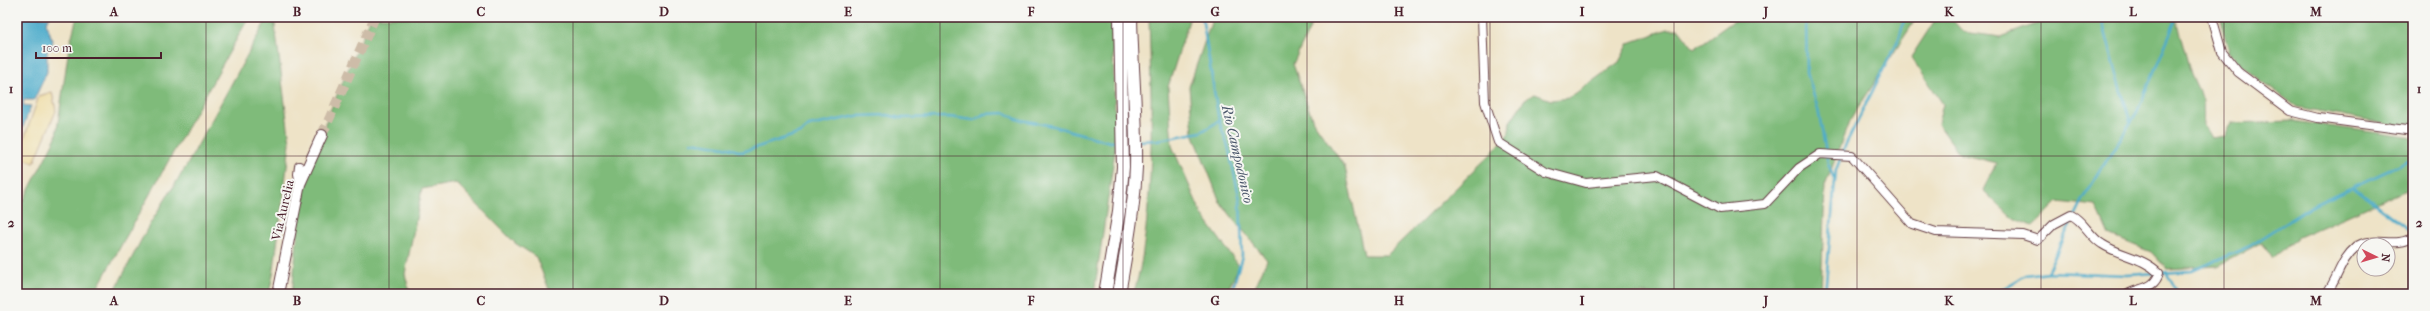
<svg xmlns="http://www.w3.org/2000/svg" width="2430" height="311" viewBox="0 0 2430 311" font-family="'IM FELL French Canon',serif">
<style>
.forest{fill:#7fbb7a;stroke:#646d52}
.sand{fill:#eeda9e;stroke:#9c7c64}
.water{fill:#4daccb;stroke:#4c667b}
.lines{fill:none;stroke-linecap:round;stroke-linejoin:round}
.stream{stroke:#4daccb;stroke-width:2.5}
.major-tunnel{stroke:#cdbca8;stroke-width:10;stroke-dasharray:10 5;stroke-linecap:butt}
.minor-casing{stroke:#633c42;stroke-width:10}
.major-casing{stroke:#633c42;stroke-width:12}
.highway-casing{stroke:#633c42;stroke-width:14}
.minor{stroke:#fff;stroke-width:8}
.major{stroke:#fff;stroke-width:10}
.highway{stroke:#fff;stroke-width:12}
.grid{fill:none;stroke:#4a1f2b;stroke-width:1;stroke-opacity:0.55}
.labels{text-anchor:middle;stroke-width:4;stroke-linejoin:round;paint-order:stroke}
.street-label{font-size:13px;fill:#4a1f2b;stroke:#f6f6f2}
.water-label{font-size:14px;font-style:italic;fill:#4b576b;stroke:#f6f6f2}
.neatline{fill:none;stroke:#4a1f2b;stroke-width:1.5}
.grid-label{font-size:13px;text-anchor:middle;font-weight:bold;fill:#4a1f2b}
</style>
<rect width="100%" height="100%" fill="#f6f6f2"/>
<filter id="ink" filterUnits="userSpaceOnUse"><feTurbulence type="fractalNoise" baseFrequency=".025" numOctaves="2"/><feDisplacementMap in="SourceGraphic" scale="8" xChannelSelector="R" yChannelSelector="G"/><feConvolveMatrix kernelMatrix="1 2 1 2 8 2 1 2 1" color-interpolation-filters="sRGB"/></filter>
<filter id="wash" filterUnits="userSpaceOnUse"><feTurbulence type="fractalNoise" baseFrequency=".012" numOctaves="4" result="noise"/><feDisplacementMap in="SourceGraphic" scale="16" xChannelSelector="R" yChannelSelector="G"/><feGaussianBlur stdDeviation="0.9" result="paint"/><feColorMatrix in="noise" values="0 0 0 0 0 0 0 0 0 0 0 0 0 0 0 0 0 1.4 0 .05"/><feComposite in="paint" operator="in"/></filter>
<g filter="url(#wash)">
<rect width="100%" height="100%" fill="#eee3c7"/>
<path class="forest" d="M77,17h172l-155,277h-77v-81l39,-76 13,-90z
M268,17h6l16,126 -16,126 -5,25h-156l35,-67 39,-62z
M371,17h741l4,127 -22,150h-543l-15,-37 -21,-14 -59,-60 -34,6 -17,85 5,20h-118l10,-108 28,-75z
M1149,17h41l-22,70 4,59 30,69 37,51 -13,28h-93c8,-22 10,-43 13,-66 8,-70 5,-141 3,-211z
M1213,17h102l-22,47 20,57 32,46 19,88h23l105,-102 17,-20 1,-11 15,-23 10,-5 16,6 18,-2 50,-36 10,-19 39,-14h11l15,20 41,-29v-3h182l-68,105 -24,64 -4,108h-569l15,-34 -47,-58 -27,-69 -4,-46z
M1937,17h13l13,15 38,5 38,-14 6,-6h130l16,57 12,26 1,26 7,12 13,-2 7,-13 62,-2 120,17v47l-2,3 -112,49 -26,21 -11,-16 -44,24 -51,3 -16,-17 -42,-17 -13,-29 -38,-4 -25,24 -22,-9 -28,-27 14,-27 -37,-9 -22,-30 5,-20 -32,-47z
M2219,17h194v111l-116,-21 -58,-43 -10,-13z"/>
<path class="sand" d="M52,92l4,19 -22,52 -16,-7 21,-60z"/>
<path class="water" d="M17,17h33l-4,5 7,20 -6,9v21l-13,28h-10l-1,5 8,1 -14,37z"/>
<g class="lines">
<path class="stream" d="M1202,17l17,104 9,25 12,54 2,56 -11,38
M1806,17l1,56 11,36 10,54 6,16
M2101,17l29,104
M1139,141l19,-1 43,-8 18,-11
M691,142l34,5 17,5 59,-19 8,-7 48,-10 31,-1 12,3 49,-1 25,3 10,-6 22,-1 10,6 37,7 57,16 10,-1
M2354,188l59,45
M2047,272l35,-72 55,-88 40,-95
M2166,272l12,22
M2161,273l31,-2 58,-25 60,-39 103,-48
M1825,294l11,-124 10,-26 53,-106 6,-21
M1994,294l32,-19 21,-3 81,3 28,-2"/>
</g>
</g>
<g filter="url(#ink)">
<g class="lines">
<path class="major-tunnel" d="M322,135l53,-118"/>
<defs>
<path id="minor" d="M1482,17l3,85 13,40 48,30 40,11 71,-7 63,33 45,-5 34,-36 21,-14 32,2 60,68 24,8 87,3 15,5 16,-16 17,-9c13,6 18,21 31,29 18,12 41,13 57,29 -4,16 -18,14 -31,21
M2212,17l10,35 16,20 52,39 28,7 95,13
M299,166l-1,8 2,10
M2326,294c12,-15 14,-34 30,-47 15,-12 41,2 57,-10"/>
<path id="major" d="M278,294l22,-110 22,-49"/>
<path id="highway" d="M1105,294l14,-83 4,-44 -3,-150
M1119,294c7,-42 15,-84 17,-127 1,-50 -4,-100 -5,-150"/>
</defs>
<use href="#minor" class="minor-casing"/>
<use href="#major" class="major-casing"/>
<use href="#highway" class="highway-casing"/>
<use href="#minor" class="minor"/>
<use href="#major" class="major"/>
<use href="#highway" class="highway"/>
</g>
</g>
<path class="grid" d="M206,17v277M389,17v277M573,17v277M756,17v277M940,17v277M1123,17v277M1307,17v277M1490,17v277M1674,17v277M1857,17v277M2041,17v277M2224,17v277M17,156h2396"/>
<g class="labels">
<g class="street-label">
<text transform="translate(282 210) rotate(-77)" y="5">Via Aurelia</text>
</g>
<g class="water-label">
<text transform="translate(1238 154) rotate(77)" y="5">Rio Campodonico</text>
</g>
</g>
<rect width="2430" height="311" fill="none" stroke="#f6f6f2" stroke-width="44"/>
<g transform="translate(2376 257) rotate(95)"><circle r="19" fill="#f6f6f2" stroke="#b1a0a2"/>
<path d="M0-3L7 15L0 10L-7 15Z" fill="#d1495b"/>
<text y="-6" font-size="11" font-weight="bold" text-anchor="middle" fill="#4a1f2b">N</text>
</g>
<path d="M36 52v6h125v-6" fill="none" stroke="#4a1f2b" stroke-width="2"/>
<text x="42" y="52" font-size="12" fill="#4a1f2b" stroke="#f6f6f2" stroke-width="3" paint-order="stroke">100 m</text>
<rect x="22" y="22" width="2386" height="267" class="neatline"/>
<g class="grid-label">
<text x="114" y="16">A</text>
<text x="297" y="16">B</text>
<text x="481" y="16">C</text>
<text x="664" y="16">D</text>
<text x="848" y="16">E</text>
<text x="1031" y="16">F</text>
<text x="1215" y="16">G</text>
<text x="1399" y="16">H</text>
<text x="1582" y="16">I</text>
<text x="1766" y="16">J</text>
<text x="1949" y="16">K</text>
<text x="2133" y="16">L</text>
<text x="2316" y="16">M</text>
<text x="11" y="93">1</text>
<text x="2419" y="93">1</text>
<text x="11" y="227">2</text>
<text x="2419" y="227">2</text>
<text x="114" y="305">A</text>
<text x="297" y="305">B</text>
<text x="481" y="305">C</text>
<text x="664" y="305">D</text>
<text x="848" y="305">E</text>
<text x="1031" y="305">F</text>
<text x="1215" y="305">G</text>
<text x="1399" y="305">H</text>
<text x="1582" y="305">I</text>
<text x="1766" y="305">J</text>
<text x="1949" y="305">K</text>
<text x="2133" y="305">L</text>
<text x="2316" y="305">M</text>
</g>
</svg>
